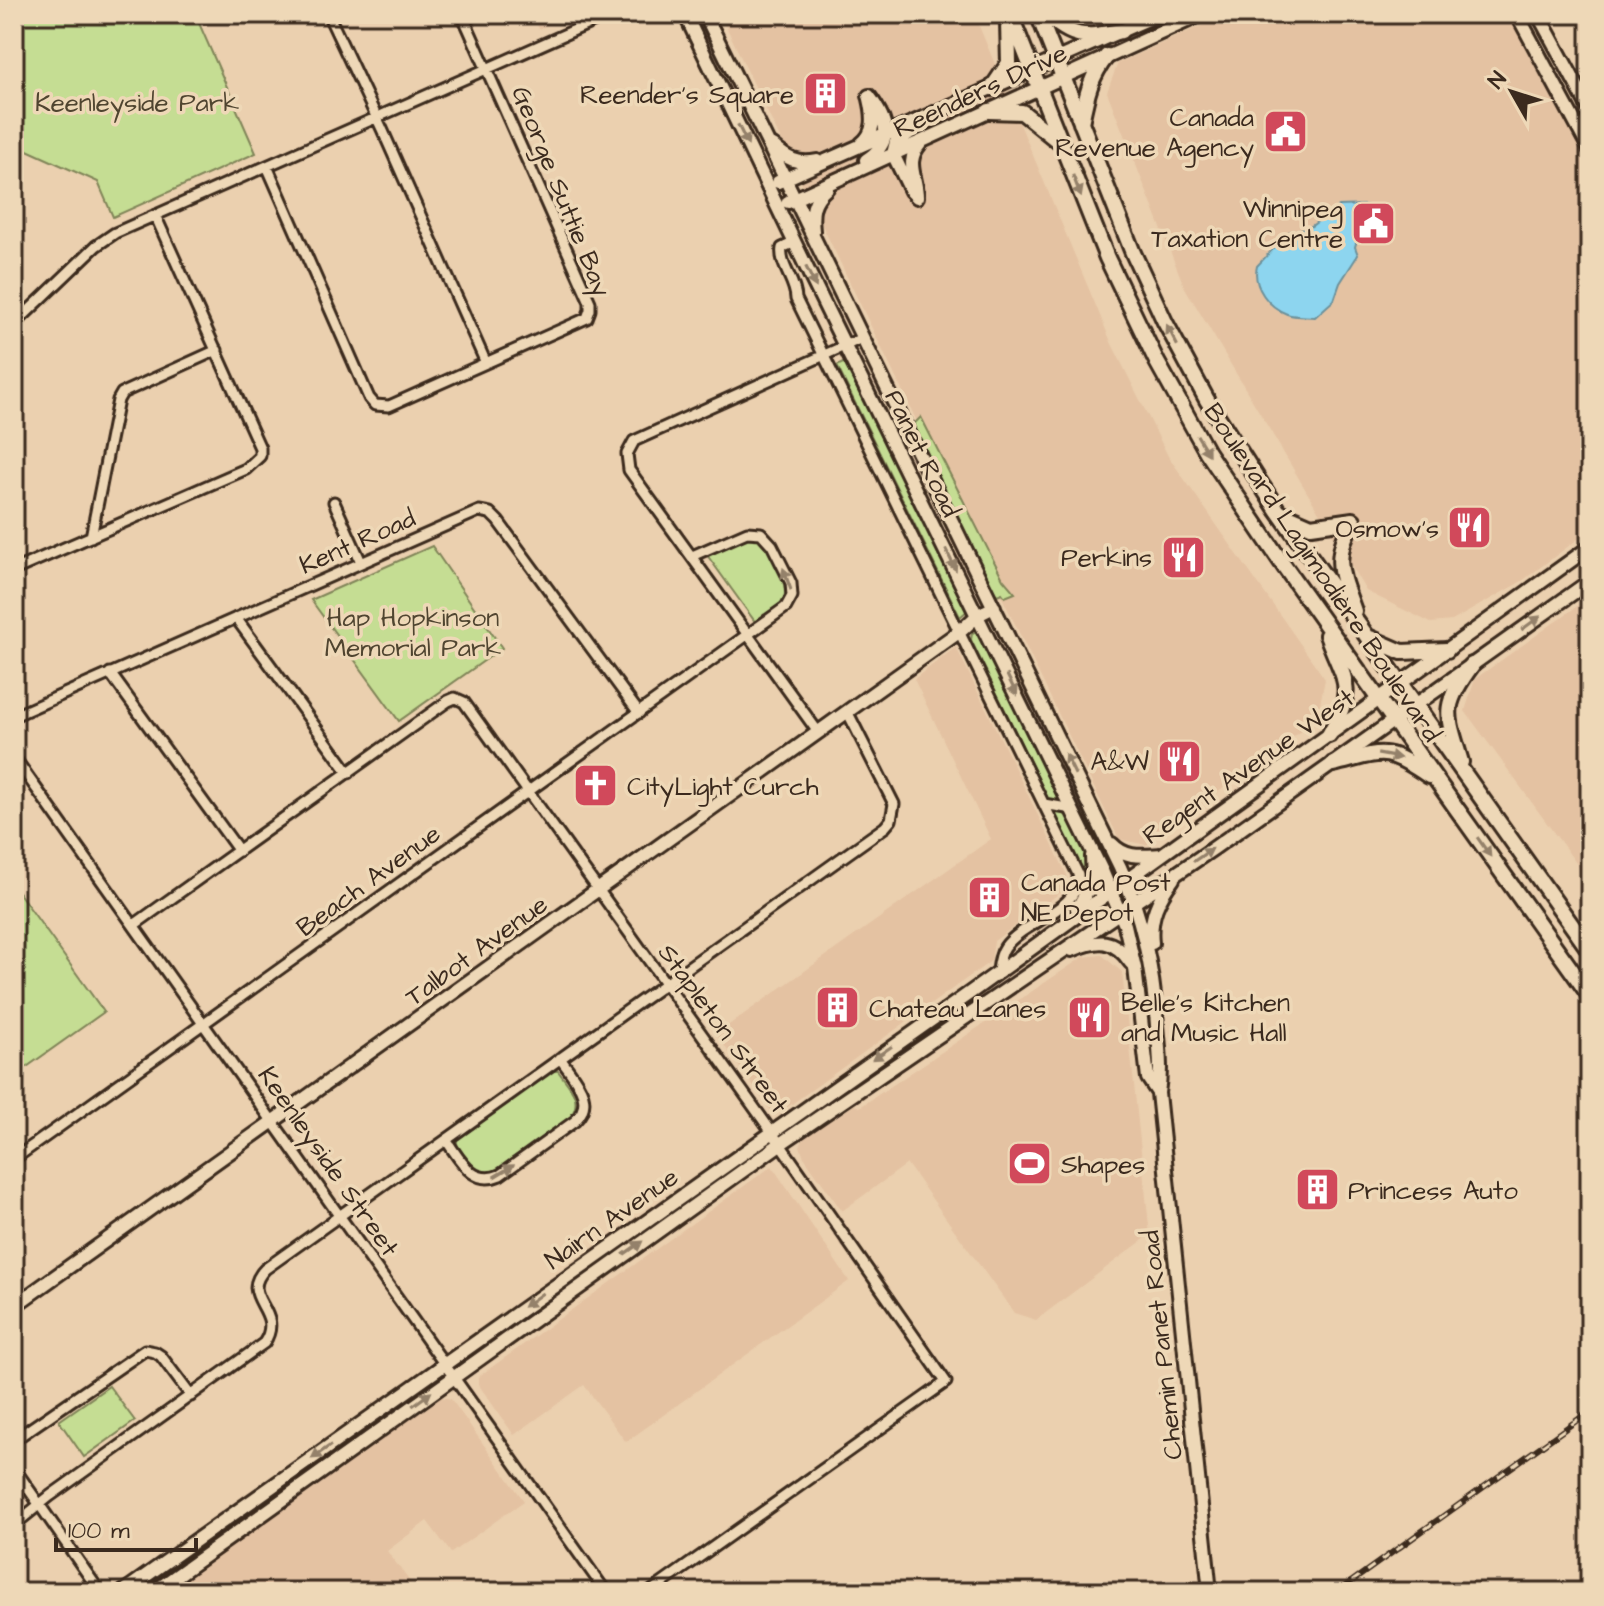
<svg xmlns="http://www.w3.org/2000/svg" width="1604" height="1606" viewBox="0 0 1604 1606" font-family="'Architects Daughter',sans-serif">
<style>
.built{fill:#e4c2a2}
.green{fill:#c5dd93;stroke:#808458;stroke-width:2}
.water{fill:#8dd5ef;stroke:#6c919b;stroke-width:2}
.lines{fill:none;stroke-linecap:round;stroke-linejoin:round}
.street-casing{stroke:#3b2a1e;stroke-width:15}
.secondary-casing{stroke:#3b2a1e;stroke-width:18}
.primary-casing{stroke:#3b2a1e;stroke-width:20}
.street{stroke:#eed8b7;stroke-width:9}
.secondary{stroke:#eed8b7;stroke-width:12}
.primary{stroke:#eed8b7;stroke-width:14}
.rail-casing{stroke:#3b2a1e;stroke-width:6}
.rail{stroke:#eed8b7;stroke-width:3;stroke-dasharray:9;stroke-linecap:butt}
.oneway{fill:#94816a}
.labels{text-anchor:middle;stroke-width:7;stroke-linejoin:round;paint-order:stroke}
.street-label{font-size:26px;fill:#3b2a1e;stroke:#eed8b7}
.poi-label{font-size:26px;fill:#3b2a1e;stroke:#eed8b7;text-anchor:end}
.park-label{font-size:26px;fill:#504530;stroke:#eed8b7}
</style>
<rect width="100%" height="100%" fill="#ebd0af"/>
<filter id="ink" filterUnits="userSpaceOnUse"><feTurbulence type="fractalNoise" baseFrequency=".0125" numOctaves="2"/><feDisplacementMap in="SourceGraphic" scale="16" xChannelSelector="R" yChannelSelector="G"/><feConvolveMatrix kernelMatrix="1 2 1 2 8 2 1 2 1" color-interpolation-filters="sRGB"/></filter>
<g filter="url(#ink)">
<path class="built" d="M532,14h41l-34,15z
M720,14h254l137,328 57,114 157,223 -8,40 -171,126 -27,-6z
M1227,14h286l77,147v369l-68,51 -70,40 -21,2 -65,-32 -182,-305 -77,-194 11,-29z
M1590,597v285l-125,-171 10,-32z
M956,647l111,228 -3,15 -70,51 -3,20 -216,155 -59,-82 275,-195 -77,-160z
M1102,955l20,17 28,263 -114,85 -22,-7 -107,-149 -65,47 -38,-54 -4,-11 4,-8 50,-33 6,2 223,-150z
M772,1166l77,115 -223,161 -42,-57 -70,50 -36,-51v-7z
M441,1397l10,2 73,102 -73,52 -24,-32 -40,30 24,32 -13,9h-230z"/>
<path class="green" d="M20,14h175l61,139 -143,64 -15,-35 -84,-38v-118z
M849,360l119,245 -1,6 -7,6 -123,-251z
M921,417l82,162 12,14 -10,4 -3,-4 -5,2 -3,-3 -81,-167z
M756,537c15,11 35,48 27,66l-27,20 -49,-68 39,-17z
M432,546l70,102 -103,73 -88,-121z
M978,631l86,172 -16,-4 -77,-159 1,-7z
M1056,811c29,4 32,48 33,72l-3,-2 -32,-68z
M14,886l90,126 -90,64z
M552,1071h6c11,15 25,27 13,45l-77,55c-19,4 -38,-11 -37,-31z
M109,1386l26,35 -51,36 -25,-36z"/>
<path class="water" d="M1366,205l-11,42 3,8 -18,28 -6,17 -19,17c-9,-1 -20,0 -28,-3 -18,-7 -35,-27 -30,-48l32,-34 21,-5 29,-21z"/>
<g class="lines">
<defs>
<path id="street" d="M328,14l54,115 104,234
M267,166l102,232 6,7 14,1 198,-88 3,-8v-8l-128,-288
M795,242l-13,6c-3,17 14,33 14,51l282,575c4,36 -55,47 -73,73 -5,7 -6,16 -7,24
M14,331l7,-13 75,-72 19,-13 496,-219
M334,502l27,60
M91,537l27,-137 4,-7 95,-43
M14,570l232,-101 14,-13v-8l-105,-233
M236,618l113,155
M110,673l129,178
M14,716l465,-205 11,2 8,8 141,192
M818,732l-189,-262 -2,-16 7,-13 228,-103
M14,757l592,835
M1044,804l28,5
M134,925l314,-224 7,-3 9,4 307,429 175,251 -296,210
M446,1140c14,19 26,47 54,35l75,-54c22,-22 -2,-43 -15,-63
M14,1159l726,-519 46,-33 6,-11 -1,-13 -19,-38 -11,-12 -14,-1 -55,24
M14,1440l131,-90 10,2 6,4 30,40
M14,1468l86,124
M14,1525l36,-29 214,-153c22,-33 -27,-45 1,-74l620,-442 6,-7 3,-16 -47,-93"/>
<path id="secondary" d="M685,14l128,267 290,592 22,52 10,43 13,110 10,15
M705,14l415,853c23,51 33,102 37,158 2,23 5,46 1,68l52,499
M1517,14l73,136
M1538,14l52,96
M915,129l-19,13 -3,12 18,37 6,6
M861,144c15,-11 13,-28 9,-45
M773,146c14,13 25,19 44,15
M866,160c29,-19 21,-40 3,-64
M778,182l381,-168
M917,197c0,-21 -13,-34 3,-53
M788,202l414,-188
M813,231c-2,-19 -1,-30 14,-43
M1112,844c14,15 30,12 49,11
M1077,909l16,-28 -1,-25
M1152,943c-3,-26 6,-44 21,-64
M1072,950c27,-11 41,-13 59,13
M14,1306l949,-677 15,-14 16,-8
M123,1592l848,-600 619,-445
M154,1592l626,-448 434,-296 376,-267"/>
<path id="primary" d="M1010,14l97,244 50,104 50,90 77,114 306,430
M1038,14l95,239 32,69 42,78 71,111 312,440
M1044,14c33,25 36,24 77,17
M992,88l17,-25 -1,-41
M989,111l33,1 36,29
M1081,123c5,-25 9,-47 26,-67
M1281,513l30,13 42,-6
M1353,520c-21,39 -13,52 1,91
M1327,635c18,49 30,50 2,100
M1370,638l32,14 45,-2
M1461,762c-14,-48 -21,-54 11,-97
M1333,764c50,-12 51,-19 96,12"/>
</defs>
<use href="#street" class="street-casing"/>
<use href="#secondary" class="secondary-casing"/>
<use href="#primary" class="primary-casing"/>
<use href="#street" class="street"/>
<use href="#secondary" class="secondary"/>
<use href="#primary" class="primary"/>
<defs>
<path id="rail" d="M1337,1592l253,-181"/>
</defs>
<use href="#rail" class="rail-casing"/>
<use href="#rail" class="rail"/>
</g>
<defs><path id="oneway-solid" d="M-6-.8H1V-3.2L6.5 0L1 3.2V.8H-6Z" transform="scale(2)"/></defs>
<g class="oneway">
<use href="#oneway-solid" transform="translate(743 135) rotate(64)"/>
<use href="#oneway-solid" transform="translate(1077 186) rotate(69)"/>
<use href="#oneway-solid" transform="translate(811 277) rotate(64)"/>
<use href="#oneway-solid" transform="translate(1172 335) rotate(-117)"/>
<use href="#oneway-solid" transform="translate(1203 445) rotate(59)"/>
<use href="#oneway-solid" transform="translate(951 560) rotate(64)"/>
<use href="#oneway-solid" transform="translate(787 579) rotate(-110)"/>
<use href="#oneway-solid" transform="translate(1531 623) rotate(-36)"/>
<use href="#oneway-solid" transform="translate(1012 685) rotate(64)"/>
<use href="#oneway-solid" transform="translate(1389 756) rotate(10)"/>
<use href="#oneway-solid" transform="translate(1070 764) rotate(-116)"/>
<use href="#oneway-solid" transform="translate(1484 847) rotate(55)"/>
<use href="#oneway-solid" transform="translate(1203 855) rotate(-34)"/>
<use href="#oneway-solid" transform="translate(882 1053) rotate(146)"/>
<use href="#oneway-solid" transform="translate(504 1171) rotate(-31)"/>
<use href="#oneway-solid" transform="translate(633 1248) rotate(-35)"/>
<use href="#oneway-solid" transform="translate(533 1300) rotate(144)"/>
<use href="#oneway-solid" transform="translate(422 1399) rotate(-36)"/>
<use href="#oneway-solid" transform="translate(321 1452) rotate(145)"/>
</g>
</g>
<defs>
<symbol id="building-square" viewBox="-11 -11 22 22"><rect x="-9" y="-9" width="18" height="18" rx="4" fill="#d1495b" stroke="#eed8b7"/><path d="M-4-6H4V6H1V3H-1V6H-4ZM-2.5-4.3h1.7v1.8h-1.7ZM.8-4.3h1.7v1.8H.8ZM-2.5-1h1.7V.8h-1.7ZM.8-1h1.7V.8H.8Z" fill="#fff"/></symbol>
<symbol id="civic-square" viewBox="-11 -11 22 22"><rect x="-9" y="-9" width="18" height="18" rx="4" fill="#d1495b" stroke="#eed8b7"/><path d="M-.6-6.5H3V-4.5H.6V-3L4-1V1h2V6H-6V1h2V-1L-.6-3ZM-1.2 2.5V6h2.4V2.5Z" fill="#fff"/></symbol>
<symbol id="restaurant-square" viewBox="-11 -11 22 22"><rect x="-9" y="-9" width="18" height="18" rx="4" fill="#d1495b" stroke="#eed8b7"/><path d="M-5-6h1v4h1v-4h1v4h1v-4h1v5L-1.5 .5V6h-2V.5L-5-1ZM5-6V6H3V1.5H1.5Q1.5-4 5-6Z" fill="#fff"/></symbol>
<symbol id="church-square" viewBox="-11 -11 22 22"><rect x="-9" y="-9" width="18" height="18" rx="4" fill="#d1495b" stroke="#eed8b7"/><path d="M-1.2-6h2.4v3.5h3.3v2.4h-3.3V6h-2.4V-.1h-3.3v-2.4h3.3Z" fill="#fff"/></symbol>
<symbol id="stadium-square" viewBox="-11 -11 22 22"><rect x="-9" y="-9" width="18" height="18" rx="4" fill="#d1495b" stroke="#eed8b7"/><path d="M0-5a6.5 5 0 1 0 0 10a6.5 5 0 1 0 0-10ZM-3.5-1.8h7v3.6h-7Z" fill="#fff"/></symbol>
</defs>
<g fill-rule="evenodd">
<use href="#building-square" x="800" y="68" width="51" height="51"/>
<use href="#civic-square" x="1260" y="106" width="51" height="51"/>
<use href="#civic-square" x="1348" y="198" width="51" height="51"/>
<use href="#restaurant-square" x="1444" y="502" width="51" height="51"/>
<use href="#restaurant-square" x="1158" y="532" width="51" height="51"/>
<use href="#restaurant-square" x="1154" y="736" width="51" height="51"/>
<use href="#church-square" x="570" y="760" width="51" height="51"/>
<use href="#building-square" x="964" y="872" width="51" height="51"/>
<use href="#building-square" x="812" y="982" width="51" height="51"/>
<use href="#restaurant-square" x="1064" y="992" width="51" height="51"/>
<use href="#stadium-square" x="1004" y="1138" width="51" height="51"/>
<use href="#building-square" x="1292" y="1164" width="51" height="51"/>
</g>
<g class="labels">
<g class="street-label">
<text transform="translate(980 90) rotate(-25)" y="9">Reenders Drive</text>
<text transform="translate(562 191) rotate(68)" y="9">George Suttie Bay</text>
<text transform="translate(923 453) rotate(64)" y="9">Panet Road</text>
<text transform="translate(357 541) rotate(-24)" y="9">Kent Road</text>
<text transform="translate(1323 572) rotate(56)" y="9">Boulevard Lagimodière Boulevard</text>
<text transform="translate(1248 766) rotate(-35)" y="9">Regent Avenue West</text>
<text transform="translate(368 880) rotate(-36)" y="9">Beach Avenue</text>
<text transform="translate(476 950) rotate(-36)" y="9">Talbot Avenue</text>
<text transform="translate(724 1028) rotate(54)" y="9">Stapleton Street</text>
<text transform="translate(329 1161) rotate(55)" y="9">Keenleyside Street</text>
<text transform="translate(611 1218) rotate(-35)" y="9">Nairn Avenue</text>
<text transform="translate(1161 1345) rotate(-96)" y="9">Chemin Panet Road</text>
</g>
<g class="poi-label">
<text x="794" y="103">Reender's Square</text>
<text x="1254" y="126">Canada<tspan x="1254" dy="30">Revenue Agency</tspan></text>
<text x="1343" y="217">Winnipeg<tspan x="1343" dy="30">Taxation Centre</tspan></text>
<text x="1439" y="537">Osmow's</text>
<text x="1152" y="566">Perkins</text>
<text x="1149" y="770">A&amp;W</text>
<text x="627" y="795" text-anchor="start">CityLight Curch</text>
<text x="1021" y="891" text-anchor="start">Canada Post<tspan x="1021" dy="30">NE Depot</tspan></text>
<text x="1121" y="1011" text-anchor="start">Belle's Kitchen<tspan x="1121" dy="30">and Music Hall</tspan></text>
<text x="869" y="1017" text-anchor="start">Chateau Lanes</text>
<text x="1061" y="1173" text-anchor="start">Shapes</text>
<text x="1348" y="1199" text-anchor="start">Princess Auto</text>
</g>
<g class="park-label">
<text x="137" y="111">Keenleyside Park</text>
<text x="413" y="626">Hap Hopkinson<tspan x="413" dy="30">Memorial Park</tspan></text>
</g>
</g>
<rect width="1604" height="1606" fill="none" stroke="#eed8b7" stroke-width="48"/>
<rect x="24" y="24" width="1556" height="1558" fill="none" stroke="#3b2a1e" stroke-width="3" filter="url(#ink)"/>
<g transform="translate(1512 92) rotate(309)" stroke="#eed8b7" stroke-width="6" paint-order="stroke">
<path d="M0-6L14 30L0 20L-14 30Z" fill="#3b2a1e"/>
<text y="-12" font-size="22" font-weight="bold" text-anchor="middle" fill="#3b2a1e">N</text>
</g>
<path d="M56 1538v12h140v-12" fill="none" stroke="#3b2a1e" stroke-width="4"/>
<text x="68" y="1538" font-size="24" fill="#3b2a1e" stroke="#eed8b7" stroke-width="6" paint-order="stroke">100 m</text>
</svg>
